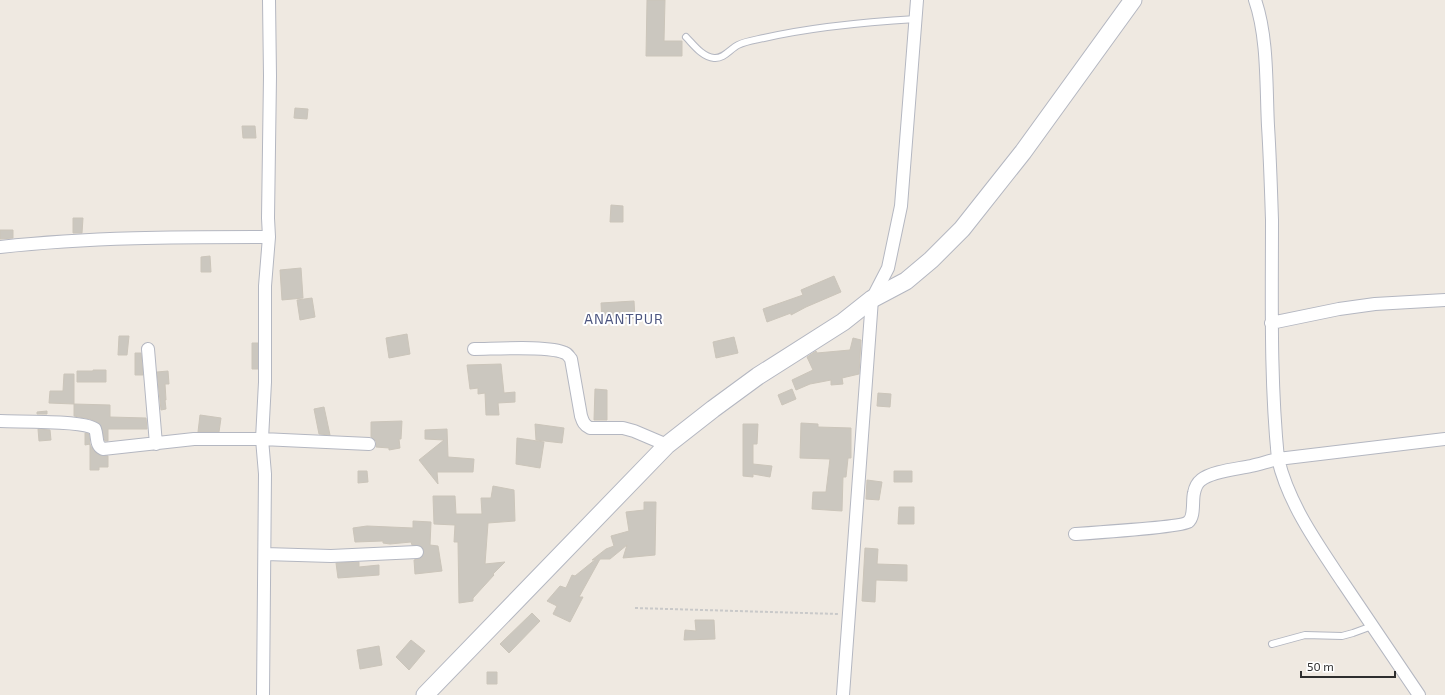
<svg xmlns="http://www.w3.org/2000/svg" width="1445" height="695" viewBox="0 0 1445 695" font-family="'Exo 2',sans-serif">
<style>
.building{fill:#cbc7bf;stroke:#cbc5ba}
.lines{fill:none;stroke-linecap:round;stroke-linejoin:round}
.lane-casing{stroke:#b4b7c1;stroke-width:8}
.street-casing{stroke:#b4b7c1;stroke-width:14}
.secondary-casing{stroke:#b4b7c1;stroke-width:19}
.path{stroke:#c9c9c9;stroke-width:2;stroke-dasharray:3 2;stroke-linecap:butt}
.lane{stroke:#fff;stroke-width:6}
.street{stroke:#fff;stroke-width:12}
.secondary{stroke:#fff;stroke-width:17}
.labels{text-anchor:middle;stroke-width:4;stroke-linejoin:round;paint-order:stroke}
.quarter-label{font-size:14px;letter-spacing:1px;fill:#4d5680;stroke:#fff}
</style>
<rect width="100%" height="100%" fill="#efe9e1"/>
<path class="building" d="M647,0h18l-1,41h18v15h-36z
M295,108l13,1 -1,10 -13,-1z
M242,126h13l1,12h-13z
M611,205l12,1v16h-13z
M73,218h10l-1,15h-9z
M0,230h13v8l-13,1z
M210,256l1,16h-10v-15z
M301,268l2,30 -21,2 -2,-30z
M834,276l7,16 -35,15 -15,8v-2l-24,9 -4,-13 40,-14 -2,-5z
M312,298l3,19 -15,3 -3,-20z
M634,301l1,17 -33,2 -1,-17z
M407,334l3,20 -21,4 -3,-20z
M119,336h10l-2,19h-9z
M734,337l4,16 -22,5 -3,-16z
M853,338l8,2 -2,34 -17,4 1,6 -12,1v-5l-21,4 -14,6 -4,-10 21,-10 -6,-13 9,-6 1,2 33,-3z
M252,343h6v26h-6z
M135,353h6l2,22h-8z
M501,364l3,29 11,-1v10l-17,1 1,12h-13l-1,-22 -7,1v-6l-8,1 -3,-24z
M93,370h13v12h-29v-11h16z
M168,371l1,13h-4l1,16h-1l1,9 -5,1 -4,-38z
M64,374h10v30l-25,-1 1,-12h13z
M595,389l12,1v30h-13z
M792,389l4,10 -14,6 -4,-10z
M878,393l13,1 -1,13 -13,-1z
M74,404l36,1v12l36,1 1,11h-39v12h-3l-5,-17 -10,-5 -16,-3z
M324,407l6,28 -11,-1 -5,-25z
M47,411v3h-10v-2z
M200,415l21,3 -2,14h-21z
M402,421l-1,18h-2l1,9 -11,2v-2l-13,-1v-6l-5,-4v-15z
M801,423l17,1v3l33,1v30h-3l-2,19h-3l-1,34 -30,-2 1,-17h13l4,-33 -30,-1z
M535,424l29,4 -2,15 -26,-3z
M743,424h15l-1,20h-4v20l19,2 -2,11 -17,-3v3l-10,-1z
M38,429l12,1 1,10 -12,1z
M447,429l1,28 26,2 -1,13h-36l1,12 -19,-24 25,-20 -19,-1v-9z
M85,433l4,1 1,11 5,7 4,3 9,1v11h-9v3h-9v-26l-5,1z
M517,438l27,4 -4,26 -24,-4z
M358,471h9l1,11 -10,1z
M894,471h18v11h-18z
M867,480l15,2 -3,18 -13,-1z
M493,486l21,4 1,31 -27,2 -3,41 20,-2 -12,12 1,1 -21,23v3l-14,2 -1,-61h-4l1,-17 -21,-1 -1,-28h22l1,18h26l-1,-16h10z
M644,502h12l-1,53 -32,3 4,-13 -17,14h-10l-21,38h4l-13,25 -17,-8 4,-8 -10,-5 13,-15 6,2 6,-13 3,1 21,-17 -4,1 14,-11 8,-3 -3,-10 18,-5 -3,-19 18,-2z
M899,507h15v17h-16z
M413,521l18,1 -1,23 8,1 4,25 -27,3 -1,-14 7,-2 3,-7 -3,-5 -9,-1 -1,-3 -21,2 -7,-1v-2l-28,1 -2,-14 14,-2 46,2z
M865,548l13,1 -1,15 30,1v16l-31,-1 -1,22 -13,-1z
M359,562v5l20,-2v10l-41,3 -2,-15z
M532,613l8,8 -31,32 -9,-9z
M695,620h19l1,19 -31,1 1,-10 11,1z
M411,640l14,11 -16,19 -13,-13z
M379,646l3,19 -22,4 -3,-19z
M487,672h10v12h-10z"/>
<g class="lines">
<defs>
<path id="lane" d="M686,37c7,7 16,20 28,21 10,1 16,-9 24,-13 8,-4 17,-5 26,-7 48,-11 102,-16 152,-19
M1272,644l33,-9 37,1 11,-3 19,-7"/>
<path id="street" d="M1255,0c13,37 11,87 13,126 2,31 3,63 4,94 0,80 -2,159 6,239 11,46 40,86 66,125 25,37 50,74 75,111
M0,247c90,-10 179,-10 269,-10
M1271,323l68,-14 36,-5 70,-4
M148,349l8,95
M474,349c19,0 76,-4 91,4 3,1 4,4 6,6l10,57c2,6 3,9 9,12h33l11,3 33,14
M0,421c18,1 84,-1 95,8 3,8 0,16 8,20l91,-10h68l107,5
M1075,534c15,-1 107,-7 113,-12 7,-5 4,-21 6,-29 1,-5 3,-10 7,-13 11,-9 36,-11 50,-14 9,-2 18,-5 27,-7l167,-20
M265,554l66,2 86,-4
M263,695l2,-221 -3,-35 3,-57v-96l4,-49 -1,-19 2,-142 -1,-76
M843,695l29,-396 16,-31 13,-62 16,-206"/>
<path id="secondary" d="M425,695l242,-250 46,-36 45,-33 85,-54 29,-23 34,-18 25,-21 31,-31 61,-77 110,-152"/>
</defs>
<use href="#lane" class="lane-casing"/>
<use href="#street" class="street-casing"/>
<use href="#secondary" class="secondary-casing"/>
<path class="path" d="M635,608l203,6"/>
<use href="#lane" class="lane"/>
<use href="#street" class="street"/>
<use href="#secondary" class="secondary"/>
</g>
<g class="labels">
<g class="quarter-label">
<text x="624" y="324">ANANTPUR</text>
</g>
</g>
<path d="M1301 671v6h94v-6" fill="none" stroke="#2e2e2e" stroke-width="2"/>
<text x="1307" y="671" font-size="12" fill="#2e2e2e" stroke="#ffffff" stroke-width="3" paint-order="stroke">50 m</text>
</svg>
